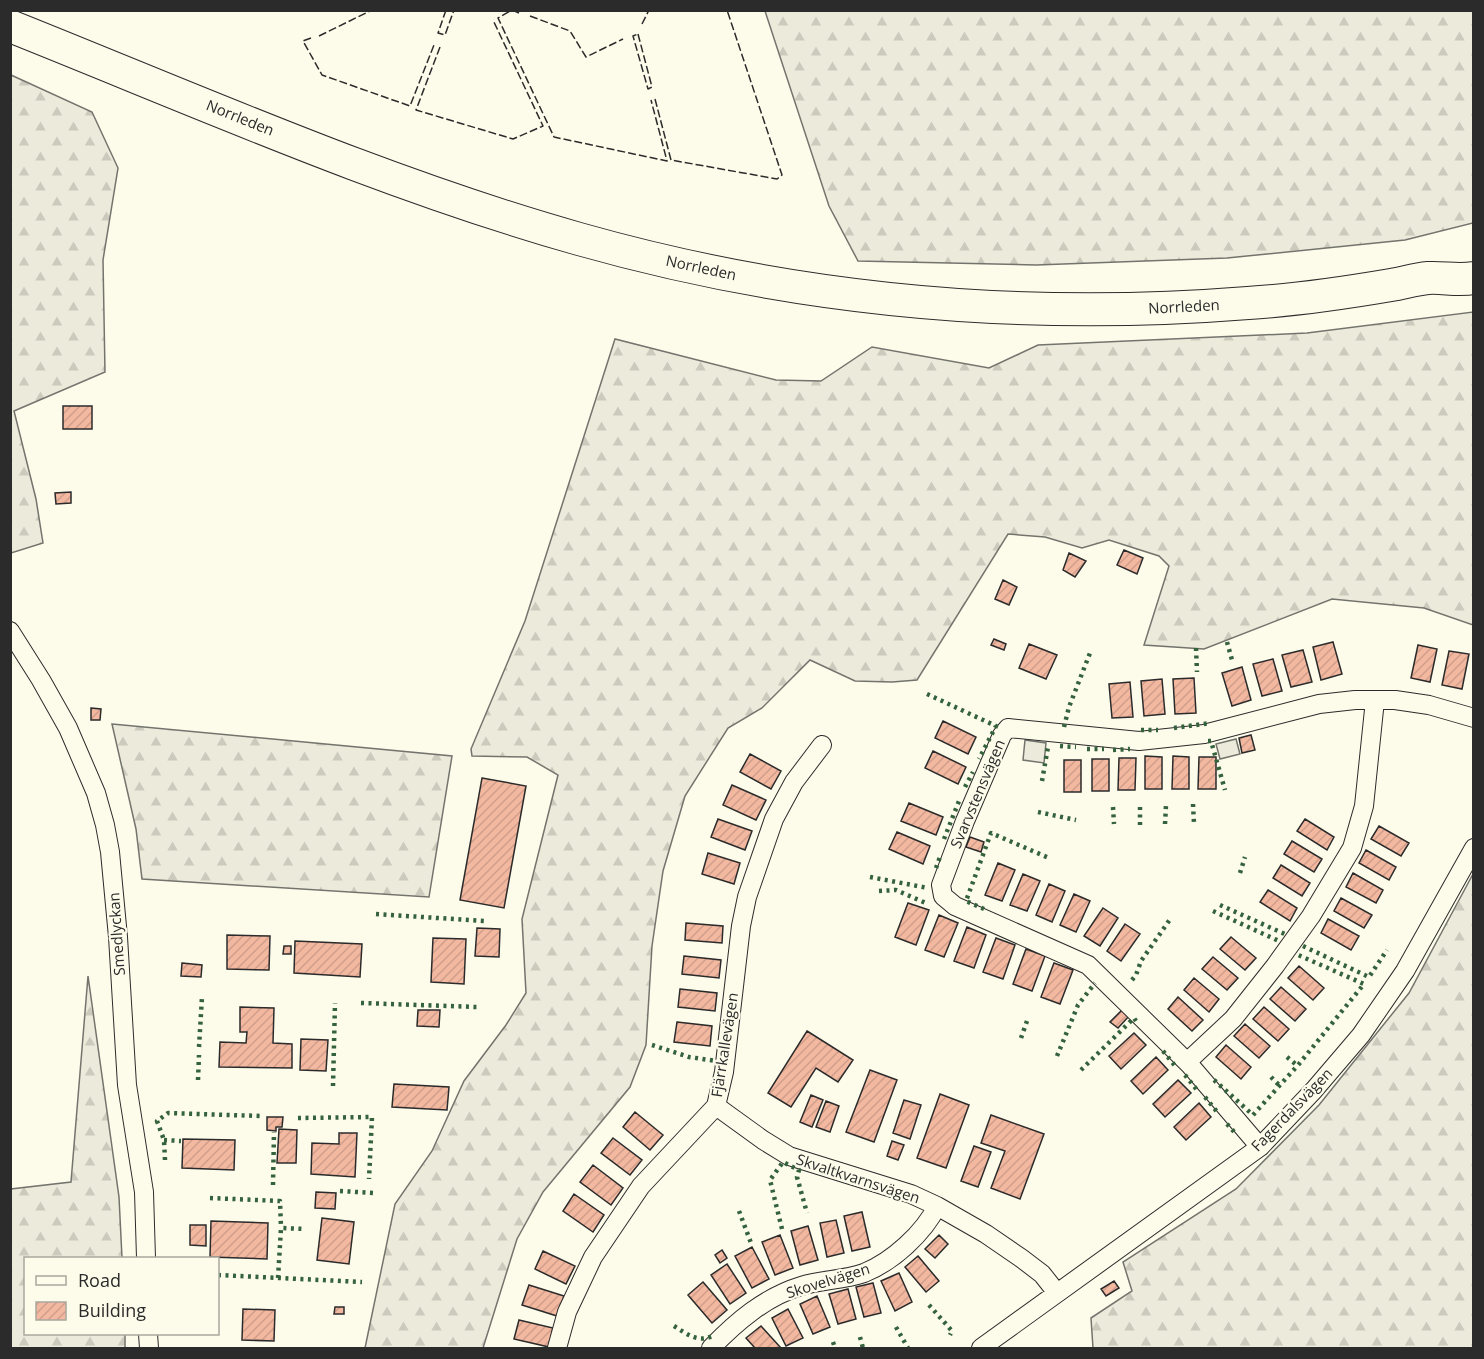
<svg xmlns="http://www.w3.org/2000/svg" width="1484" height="1359" viewBox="0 0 1484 1359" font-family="'Open Sans',sans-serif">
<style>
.forest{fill:url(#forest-firs);stroke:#74746e;stroke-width:1.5}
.parking{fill:#eceadb;stroke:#74746e;stroke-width:1.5}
.building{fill:url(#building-hatch);stroke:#2b2b2b;stroke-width:1.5}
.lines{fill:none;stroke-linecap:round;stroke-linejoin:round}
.minor-casing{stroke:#2b2b2b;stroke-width:20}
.trunk-casing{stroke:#2b2b2b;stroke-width:34}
.minor{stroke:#fdfbea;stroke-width:18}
.trunk{stroke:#fdfbea;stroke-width:32}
.hedge{stroke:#34623c;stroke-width:4.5;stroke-dasharray:3 4.5;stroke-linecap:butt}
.fence{stroke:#2b2b2b;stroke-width:1.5;stroke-dasharray:8 3;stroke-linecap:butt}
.labels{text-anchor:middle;stroke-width:4.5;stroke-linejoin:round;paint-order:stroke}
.street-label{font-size:15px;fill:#2b2b2b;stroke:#fdfbea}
</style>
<defs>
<pattern id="forest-firs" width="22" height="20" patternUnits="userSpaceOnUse" patternTransform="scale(1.5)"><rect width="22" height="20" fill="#ecebdb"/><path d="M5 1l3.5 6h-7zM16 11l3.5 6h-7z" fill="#cbcabc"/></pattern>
<pattern id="building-hatch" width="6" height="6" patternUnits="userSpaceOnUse" patternTransform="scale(1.5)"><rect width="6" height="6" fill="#f2b8a0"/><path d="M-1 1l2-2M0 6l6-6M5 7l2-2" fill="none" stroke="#d09e8a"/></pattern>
</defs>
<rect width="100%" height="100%" fill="#fdfbea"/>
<path class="forest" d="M765,11h708v212l-68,17 -178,18 -191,7 -178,-4 -29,-55z
M11,75l81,37 26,56 -15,92 2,112 -91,39 22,88 7,44 -32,10z
M1473,312v313l-49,-17 -92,-9 -128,50 -60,-4 25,-79 -10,-10 -50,-16 -27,8 -37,-11 -37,-3 -91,146 -25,2 -37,-1 -45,-21 -48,48 -34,20 -43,68 -22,75 -11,75 -6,99 -16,42 -87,105 -26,47 -34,109h-118l30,-144 37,-53 32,-70 42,-56 20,-32 -4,-74 36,-144 -31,-18 -55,-1 -1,-7 54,-128 90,-282 161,41 45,1 51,-34 117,21 49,-23 269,-12z
M112,724l340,32 -23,141 -287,-18 -6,-50z
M1473,874v474h-380l-2,-30 41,-27 -9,-29 113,-73 83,-84 90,-112z
M88,976l31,221 3,61h-96v76h99v14h-114v-159l60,-7z"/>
<path class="parking" d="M1236,739l4,15 -20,5 -4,-15z
M1025,740l21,3 -2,20 -21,-3z"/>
<path class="building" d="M63,406h29v23h-29z
M71,492v11l-15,1 -1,-11z
M1124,550l19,8 -6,16 -20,-9z
M1069,553l17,8 -11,16 -12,-7z
M1003,580l14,7 -8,18 -14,-6z
M994,639l12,5 -2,6 -13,-5z
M1333,642l9,32 -21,6 -8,-33z
M1029,644l28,11 -11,24 -27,-11z
M1418,645l19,4 -7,33 -19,-4z
M1303,650l9,32 -21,5 -9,-32z
M1449,651l20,3 -7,35 -20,-4z
M1273,659l9,32 -20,5 -9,-32z
M1242,667l9,33 -19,6 -10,-33z
M1194,678l2,35 -21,1 -2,-35z
M1162,679l3,35 -21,2 -3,-35z
M1130,682l3,35 -21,1 -3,-34z
M91,708l10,1 -1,11h-9z
M943,721l33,16 -8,17 -33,-16z
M1251,735l4,15 -13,3 -3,-15z
M933,751l33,16 -8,17 -33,-16z
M750,754l31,17 -10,18 -31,-17z
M1145,756l17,1v32h-17z
M1173,756l16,1v32h-17z
M1199,757h17v32h-18z
M1119,758h17l-1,32h-17z
M1092,759h17v32h-17z
M1064,760h17v32h-17z
M482,778l44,8 -22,122 -44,-8z
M732,785l34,15 -10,20 -33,-15z
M909,803l34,14 -7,18 -35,-14z
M718,819l34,12 -7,19 -34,-13z
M1305,819l29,18 -7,13 -30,-19z
M1379,826l30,17 -8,13 -30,-17z
M897,832l33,14 -7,18 -34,-15z
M970,837l14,5 -3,10 -15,-5z
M1292,841l30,18 -8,13 -30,-18z
M1366,850l30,17 -7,13 -30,-17z
M708,853l32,10 -6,21 -32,-10z
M998,863l17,7 -13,31 -17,-6z
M1281,865l29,18 -8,13 -29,-18z
M1353,873l30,17 -7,13 -30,-16z
M1023,874l17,7 -13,30 -17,-6z
M1049,884l16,7 -13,31 -16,-7z
M1268,890l29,18 -7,13 -30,-19z
M1074,894l16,7 -14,31 -16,-7z
M1341,898l31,17 -8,13 -30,-17z
M908,903l21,7 -13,35 -21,-8z
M1103,908l15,10 -18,28 -16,-10z
M939,915l19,8 -14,34 -19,-7z
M1328,919l31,17 -8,14 -30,-17z
M686,923l37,3 -1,17 -37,-3z
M1125,924l15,10 -19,27 -14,-10z
M967,927l19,8 -12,33 -20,-7z
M477,928l23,1 -1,28 -24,-1z
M227,935l43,1 -1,34 -42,-1z
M1231,937l25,21 -11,12 -25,-21z
M433,938l33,1 -2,45 -33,-2z
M996,938l19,7 -12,34 -20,-7z
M295,941l67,3 -2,33 -66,-4z
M284,946h7v8h-8z
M1026,949l19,7 -13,35 -19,-7z
M684,956l37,4 -2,18 -37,-4z
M1213,957l25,21 -11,12 -25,-21z
M182,963l20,2 -1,12 -20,-1z
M1054,963l19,7 -13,34 -19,-7z
M1299,966l25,22 -11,12 -25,-22z
M1194,978l25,21 -10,13 -25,-22z
M1281,987l25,22 -11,12 -25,-22z
M680,989l37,4 -2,18 -37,-4z
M1178,997l25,23 -11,11 -24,-22z
M240,1007l34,1 -1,35 19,1v24l-73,-1 1,-25 26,1 1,-11h-7z
M1264,1007l25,22 -11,12 -25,-22z
M1123,1009l7,6 -12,13 -8,-6z
M418,1010h22l-1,17 -22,-1z
M677,1022l35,4 -2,20 -36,-4z
M1245,1024l25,22 -11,12 -25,-22z
M807,1031l46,29 -15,22 -22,-14 -25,39 -23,-14z
M1134,1033l12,12 -25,24 -12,-13z
M301,1039l27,1 -2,31 -26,-1z
M1226,1045l25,22 -10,12 -25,-22z
M1156,1057l12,13 -25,24 -12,-13z
M870,1070l27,10 -23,62 -28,-10z
M1178,1080l13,13 -26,24 -12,-13z
M394,1084l55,3 -2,23 -55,-3z
M940,1094l29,11 -23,63 -29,-10z
M811,1095l12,5 -11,27 -12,-5z
M904,1100l17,5 -11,34 -17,-6z
M826,1101l13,5 -9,26 -14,-5z
M1199,1103l12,14 -25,23 -12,-13z
M635,1112l28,23 -13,15 -27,-23z
M991,1115l53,19 -24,65 -29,-11 14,-37 -24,-8z
M267,1117h16l-1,10h-6v4l-9,-1z
M279,1129l18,1 -1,33h-19z
M339,1133h18l-2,44 -44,-3 1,-31 27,1z
M613,1138l29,22 -12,15 -29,-22z
M183,1139l52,1 -1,30 -52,-2z
M892,1141l12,4 -6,15 -11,-4z
M974,1146l17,6 -13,35 -17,-6z
M593,1165l30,23 -12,17 -31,-23z
M316,1192l20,1 -1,16 -20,-1z
M574,1194l30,21 -11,17 -30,-21z
M862,1212l8,35 -18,4 -8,-35z
M322,1218l32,4 -5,42 -32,-4z
M836,1220l8,33 -17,4 -7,-34z
M211,1221l57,2 -1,36 -57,-2z
M190,1225h16v21l-16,-1z
M808,1226l10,34 -18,5 -9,-34z
M780,1235l13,33 -18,7 -13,-33z
M939,1235l9,9 -13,14 -10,-9z
M752,1247l17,32 -17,9 -17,-32z
M722,1250l5,8 -7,5 -5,-8z
M543,1251l32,15 -9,18 -31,-15z
M918,1256l21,25 -13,11 -21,-25z
M727,1264l19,29 -16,11 -19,-29z
M899,1273l13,29 -17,9 -14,-30z
M1114,1281l5,7 -13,8 -5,-7z
M703,1282l24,28 -15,13 -24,-28z
M873,1283l8,30 -17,4 -8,-30z
M529,1285l35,11 -7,20 -35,-11z
M848,1289l8,30 -18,5 -9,-30z
M817,1296l13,31 -17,7 -13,-30z
M335,1307h9v7h-10z
M243,1309l32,1 -1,31 -32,-1z
M788,1309l15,29 -17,8 -14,-28z
M519,1320l34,8 -4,19 -35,-8z
M761,1326l20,22h-26l-9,-10z"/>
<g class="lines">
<defs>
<path id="minor" d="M10,631l31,49 27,48 28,65 9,32 5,27 8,85 9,148 17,107 2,66
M1187,1062l46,-43 42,-53 36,-50 41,-68 12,-42 11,-106
M716,1106l47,34 26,16 122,38 26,12 49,28 35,24 21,16 15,19
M1260,1147l-71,-83 -101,-99 -133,-59 -12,-10 -2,-11 24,-64 37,-86 6,-7 131,13 65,-7 115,-30 36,-4h40l34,5 45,13
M148,1334l1,14
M557,1348l10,-36 26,-55 48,-71 75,-80 8,-34 17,-146 6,-29 27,-78 20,-37 28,-37
M711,1348c25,-26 54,-51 90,-62 20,-6 43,-6 63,-13 28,-11 60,-40 73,-67
M981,1348l279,-201 54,-57 47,-55 44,-64 69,-123"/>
<path id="trunk" d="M10,26c188,75 374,158 569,213 219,62 443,82 669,64 48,-3 96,-10 143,-18 12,-2 25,-6 37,-7 16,-1 29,3 46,0"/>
</defs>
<use href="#minor" class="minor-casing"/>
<use href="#trunk" class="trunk-casing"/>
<use href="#minor" class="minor"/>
<use href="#trunk" class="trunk"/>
<path class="hedge" d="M1227,642l5,18
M1196,648l1,24
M927,694l69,32 -17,33
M1064,727l5,-20 21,-54
M1174,728l37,-5
M1141,730h17
M1208,741h3l14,49
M1060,746l16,1
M1087,749h17
M1113,750l17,-1
M1042,781l6,-34
M965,787l8,-15
M1193,804l1,20
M1113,807l1,17
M1038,812l38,8
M1165,824l1,-19
M1140,825v-19
M944,839l15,-38
M936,868l5,-14
M1240,873l5,-16
M870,877l58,11
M879,891l17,-1 32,14
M1220,905l67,30
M984,909l-18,-8 25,-68 58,25
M1213,911l66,30
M376,914l108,7
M1303,946l66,31 18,-27
M1132,980l4,-5 5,-14 30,-43
M361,1003l116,4
M1021,1038l6,-17
M652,1045l37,12 27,4
M199,1047l3,-50
M1163,1051l13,16
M1057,1056l21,-51 17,-22
M1287,1057l11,9
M1081,1070l53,-52 2,3
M1185,1075l12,15
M1271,1077l9,9
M198,1080l1,-25
M1214,1080l39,35 46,-51 65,-80 -68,-30
M333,1086l2,-83
M1205,1097l13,16
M298,1118l74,-1 -3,62
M1227,1124l9,10
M164,1140l17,1
M165,1160l-1,-20 -7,-19 11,-8 93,3
M273,1185l1,-53
M340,1191l34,2
M210,1198l70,3 1,27
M739,1211l12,32
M782,1229l-12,-49 13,-18 16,8 -2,7 10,36
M218,1275l144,7
M278,1278l3,-50 24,1
M929,1305l23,26 -2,4
M674,1326c13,8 24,17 38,10
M896,1327l12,21
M860,1337l3,11
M833,1342l2,6"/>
<path class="fence" d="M446,10l-8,23 7,2 9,-25
M519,13l-7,-3 -14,8 56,119 113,24 -16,-61
M530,16l40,15 16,26 37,-18
M642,24l7,-14
M638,34l14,53 -4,2 -15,-53z
M319,36l53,-26
M311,38l-8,3 19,34 88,31 24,-61
M440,47l-24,63 97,29 30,-13 -50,-106
M655,99l16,61 106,19 5,-4 -55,-165"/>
</g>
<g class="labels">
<g class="street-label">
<text transform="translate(240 118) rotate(22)" y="5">Norrleden</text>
<text transform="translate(701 268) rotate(12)" y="5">Norrleden</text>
<text transform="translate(1184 307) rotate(-3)" y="5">Norrleden</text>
<text transform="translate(978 794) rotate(-67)" y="5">Svarvstensvägen</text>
<text transform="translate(117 934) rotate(-94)" y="5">Smedlyckan</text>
<text transform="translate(725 1045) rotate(-81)" y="5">Fjärrkallevägen</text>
<text transform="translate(1292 1110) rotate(-46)" y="5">Fagerdalsvägen</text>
<text transform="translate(858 1179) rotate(18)" y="5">Skvaltkvarnsvägen</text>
<text transform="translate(828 1281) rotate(-17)" y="5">Skovelvägen</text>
</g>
</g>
<rect width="1484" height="1359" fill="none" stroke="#2b2b2b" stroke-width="24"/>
<rect x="24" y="1257" width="195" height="78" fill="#fdfbea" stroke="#a9a89e" stroke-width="1.5"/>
<rect x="36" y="1276" width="30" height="9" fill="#fdfbea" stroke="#a9a89e" stroke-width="1.5"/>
<text x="78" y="1287" font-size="18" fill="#2b2b2b">Road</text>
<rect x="36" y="1302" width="30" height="18" fill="url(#building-hatch)" stroke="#a9a89e" stroke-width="1.5"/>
<text x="78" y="1317" font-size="18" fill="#2b2b2b">Building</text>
</svg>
